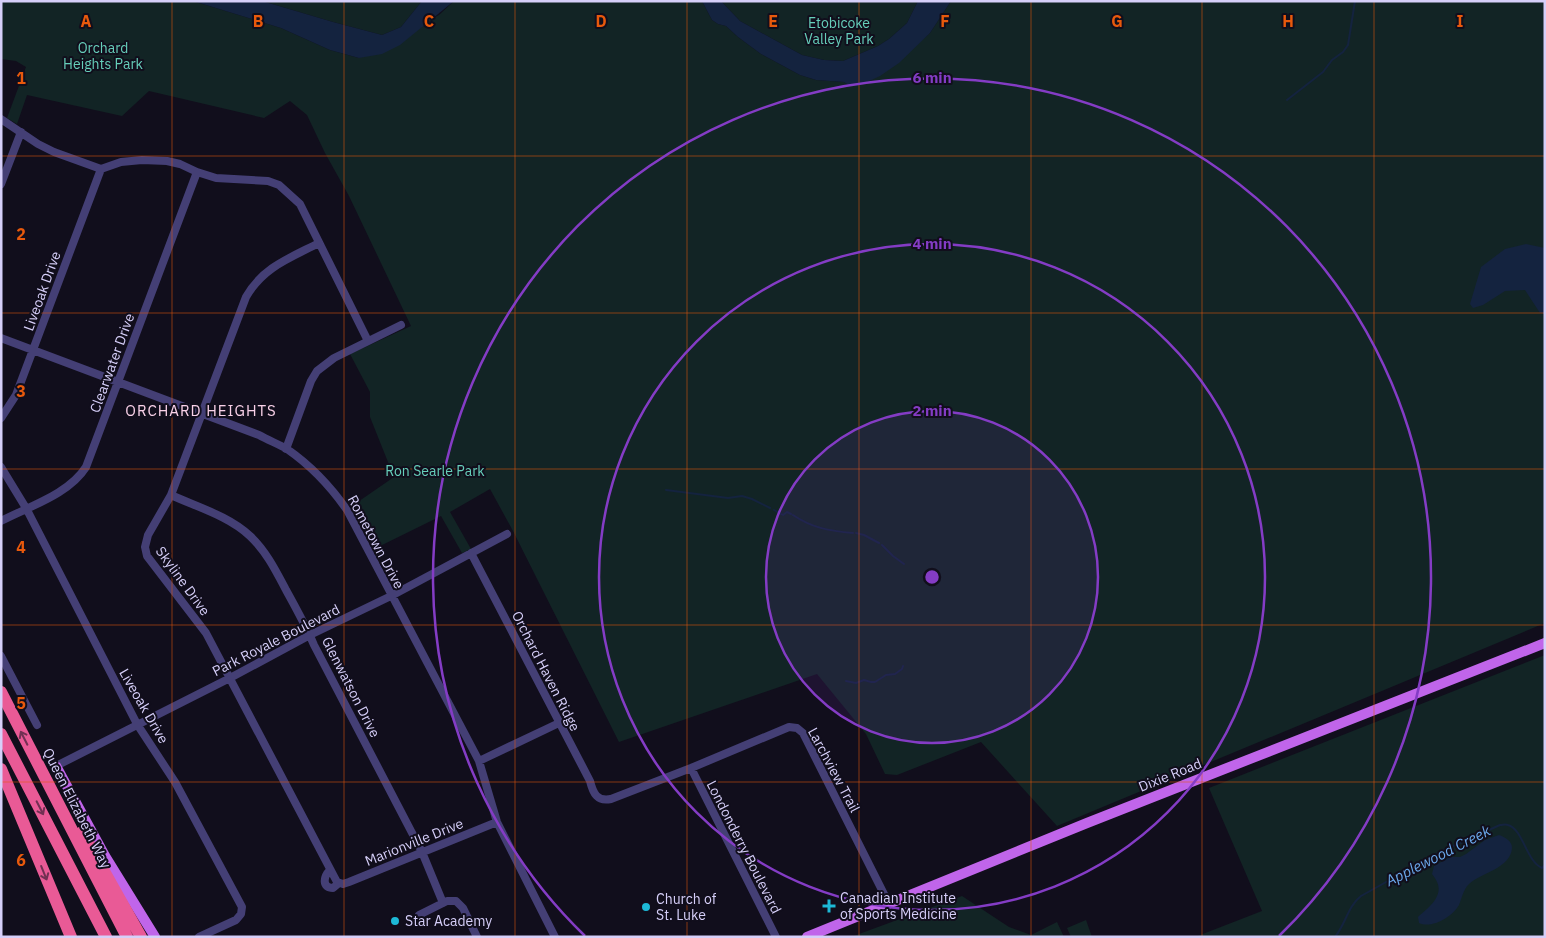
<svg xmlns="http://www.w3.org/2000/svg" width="1546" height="938" viewBox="0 0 1546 938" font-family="'IBM Plex Sans',sans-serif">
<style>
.green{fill:#122425}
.water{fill:#14233f}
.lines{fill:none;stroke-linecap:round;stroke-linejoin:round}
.stream{stroke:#14233f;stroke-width:2}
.minor{stroke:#443f75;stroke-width:8}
.major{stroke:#c065ea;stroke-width:10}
.highway{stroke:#e95a96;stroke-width:12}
.oneway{stroke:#723053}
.grid{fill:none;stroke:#e8590c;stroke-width:1;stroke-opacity:0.55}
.ring{fill:none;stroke:#843cc5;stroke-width:2.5}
.poi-dot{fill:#1db9d7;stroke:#110e1c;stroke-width:2}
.labels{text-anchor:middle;stroke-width:4;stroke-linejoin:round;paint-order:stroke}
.park-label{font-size:14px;fill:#66ceba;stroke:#110e1c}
.street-label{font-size:14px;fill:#d6cff9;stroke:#110e1c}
.poi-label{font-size:14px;fill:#d6cff9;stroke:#110e1c;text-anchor:start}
.neighbourhood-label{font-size:15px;letter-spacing:1px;fill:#f9d1e8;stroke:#110e1c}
.water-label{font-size:15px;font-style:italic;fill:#6ba8eb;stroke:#110e1c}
.grid-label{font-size:16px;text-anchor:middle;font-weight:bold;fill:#e8590c;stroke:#110e1c;stroke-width:4;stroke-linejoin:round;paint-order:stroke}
.centre{fill:#843cc5;stroke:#110e1c;stroke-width:2.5}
.ring-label{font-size:15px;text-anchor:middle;font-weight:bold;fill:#843cc5;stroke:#110e1c;stroke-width:4;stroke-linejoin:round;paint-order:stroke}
</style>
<rect width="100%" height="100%" fill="#110e1c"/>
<path class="green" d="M1,1h192l88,27 49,22 29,8 80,-43 15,-14h248l10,19 6,4 8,2 12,11 23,17 39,21 16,5 28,2 6,4 5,-1 60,-39 15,-13 21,-32h594v622l-488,203 -76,-84 -84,33 -12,-1 -19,-40 -49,-60 -198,68 -106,-211 -23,-42 -40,23 21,37 -9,4 -21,-37 -65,32 -24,-42 42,-29 -24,-60v-25l-20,-38 61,-28 -62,-130 -24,-43 -18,-38 -17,-14 -26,17 -115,-27 -27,25 -95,-21 -10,29 -10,-6 19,-51 -10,-6 -15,-2z
M262,1h160l-21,26 -19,8 -49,-13z
M721,1h197l-11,22 -18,16 -11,7 -35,15 -19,-1 -22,-5 -62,-34z
M1545,655v282h-350l67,-26 -53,-123z
M962,896l47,31 22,8 26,-13 7,15h-213z
M1086,920l6,17h-21l-4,-9z"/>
<path class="water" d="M193,1h69l71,21 49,13 19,-8 21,-26h32l-54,44 -18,9 -23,4 -29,-8 -49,-22z
M702,1h19l19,20 62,34 22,5 19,1 35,-15 11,-7 18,-16 11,-22h33l-21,32 -31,30 -19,13 -15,7 -15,3 -6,-4 -28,-2 -16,-5 -39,-21 -23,-17 -12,-11 -8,-2 -6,-4z
M1526,244l19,4v66l-5,-1 -15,-23 -20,1 -22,14 -10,3 -3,-4 11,-37 24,-18z
M1499,835c6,2 13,6 13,13 -1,20 -31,25 -43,36 -6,6 -7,14 -10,21 -7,12 -27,24 -40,18l-1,-6c9,-8 26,-20 19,-35 -1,-3 -3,-5 -5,-8l2,-8 16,-9h10l6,-3 19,-14z"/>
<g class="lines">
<path class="stream" d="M1287,100l36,-28 9,-12 11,-8 5,-7 7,-44
M666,490l62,8 14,-2 10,3 18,9
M774,510l9,5 4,-3 4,2
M793,515c19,13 37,16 60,18
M856,533l8,2 15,8
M882,545l11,11 11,8
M846,681l10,2 8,-3 7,2h4l11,-7 9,-1 7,-5 1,-3
M1335,937c11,-14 13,-31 26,-41l79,-44 60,-27c3,0 5,-1 8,0 15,4 18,36 34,43l3,-3"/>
<path class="minor" d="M1,119l37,25 16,8 47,17 20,-7 21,-2 25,1 13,3 17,8 19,6 52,3 11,4 21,19 68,137
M1,184l20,-52
M319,243c-29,15 -56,24 -73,54l-75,198 -23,40 -3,12 2,9 59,77 131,249 6,2 6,-2 148,-60
M1,338l258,97c9,5 19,9 28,14 23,16 44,38 60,61l132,251 18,61 58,115
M1,418l15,-23 85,-226
M286,449l25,-68 6,-10 17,-13 67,-33
M1,467l25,41 111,216 38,58 67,125 -1,7 -5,6 -37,17
M171,495c26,12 58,21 79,41 16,15 26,35 36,54 10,18 20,36 28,55l108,207 21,51
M1,521c29,-15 68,-27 85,-54l111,-295
M471,553l119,228c3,12 7,21 21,18l80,-31 98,-41 8,1 6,5 86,171
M1,656l36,69
M479,761l80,-38
M56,766l174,-88 80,-43 81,-39 116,-62
M691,768l85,169
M330,870c-7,7 -8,18 3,18l6,-5
M419,915l28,-14h9l7,7 14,29"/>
<path class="major" d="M56,766l49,90 50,81
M807,937l280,-114 458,-180"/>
<path class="highway" d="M1,692l126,245
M1,734l105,203
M1,769l70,168
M82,832l59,105"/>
</g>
<defs><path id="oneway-shaft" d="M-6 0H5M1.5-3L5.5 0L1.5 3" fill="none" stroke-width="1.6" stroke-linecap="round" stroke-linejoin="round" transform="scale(1.25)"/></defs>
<g class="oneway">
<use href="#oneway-shaft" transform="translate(24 738) rotate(-117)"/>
<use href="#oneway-shaft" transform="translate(40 808) rotate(63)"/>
<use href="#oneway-shaft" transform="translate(44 873) rotate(68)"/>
</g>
<path class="grid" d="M172,1v936M344,1v936M515,1v936M687,1v936M859,1v936M1031,1v936M1202,1v936M1374,1v936M1,156h1544M1,313h1544M1,469h1544M1,625h1544M1,782h1544"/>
<circle cx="932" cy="577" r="166" fill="#843cc5" fill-opacity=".12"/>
<g class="ring">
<circle cx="932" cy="577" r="166"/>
<circle cx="932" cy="577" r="333"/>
<path d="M585 936A499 499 0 1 1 1279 936"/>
</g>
<g class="poi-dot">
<path d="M826.5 898.5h5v5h5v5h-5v5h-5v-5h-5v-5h5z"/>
<circle cx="646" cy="907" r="5"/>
<circle cx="395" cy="921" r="5"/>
</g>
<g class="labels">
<g class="park-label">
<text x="839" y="28">Etobicoke<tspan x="839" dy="16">Valley Park</tspan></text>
<text x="103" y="53">Orchard<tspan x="103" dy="16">Heights Park</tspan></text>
<text x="435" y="476">Ron Searle Park</text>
</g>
<g class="street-label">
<text transform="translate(42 291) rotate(-70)" y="5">Liveoak Drive</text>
<text transform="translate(112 363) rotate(-70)" y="5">Clearwater Drive</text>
<text transform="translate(376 542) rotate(62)" y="5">Rometown Drive</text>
<text transform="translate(183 581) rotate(54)" y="5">Skyline Drive</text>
<text transform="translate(276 640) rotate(-27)" y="5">Park Royale Boulevard</text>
<text transform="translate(546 671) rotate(63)" y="5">Orchard Haven Ridge</text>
<text transform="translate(351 687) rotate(63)" y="5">Glenwatson Drive</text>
<text transform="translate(144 706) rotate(60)" y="5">Liveoak Drive</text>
<text transform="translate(834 770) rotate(62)" y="5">Larchview Trail</text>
<text transform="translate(1170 775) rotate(-22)" y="5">Dixie Road</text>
<text transform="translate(77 808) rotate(63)" y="5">Queen Elizabeth Way</text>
<text transform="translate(414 842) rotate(-22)" y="5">Marionville Drive</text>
<text transform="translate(744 847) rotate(63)" y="5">Londonderry Boulevard</text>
</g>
<g class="poi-label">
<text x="840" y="903">Canadian Institute<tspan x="840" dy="16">of Sports Medicine</tspan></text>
<text x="656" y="904">Church of<tspan x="656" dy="16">St. Luke</tspan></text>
<text x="405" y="926">Star Academy</text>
</g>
<g class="neighbourhood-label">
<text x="201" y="416">ORCHARD HEIGHTS</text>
</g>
<g class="water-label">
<text transform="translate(1438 856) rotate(-27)" y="5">Applewood Creek</text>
</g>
</g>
<g class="grid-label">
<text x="86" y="27">A</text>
<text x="258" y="27">B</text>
<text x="429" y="27">C</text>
<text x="601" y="27">D</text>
<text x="773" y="27">E</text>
<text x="945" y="27">F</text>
<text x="1117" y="27">G</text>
<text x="1288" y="27">H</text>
<text x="1460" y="27">I</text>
<text x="21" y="84">1</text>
<text x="21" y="240">2</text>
<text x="21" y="397">3</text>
<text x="21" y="553">4</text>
<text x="21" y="709">5</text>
<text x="21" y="866">6</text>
</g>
<circle cx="932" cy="577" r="8" class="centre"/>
<g class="ring-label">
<text x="932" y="83">6 min</text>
<text x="932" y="249">4 min</text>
<text x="932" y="416">2 min</text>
</g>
<rect width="1546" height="938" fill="none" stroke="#d6cff9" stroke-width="5"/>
</svg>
